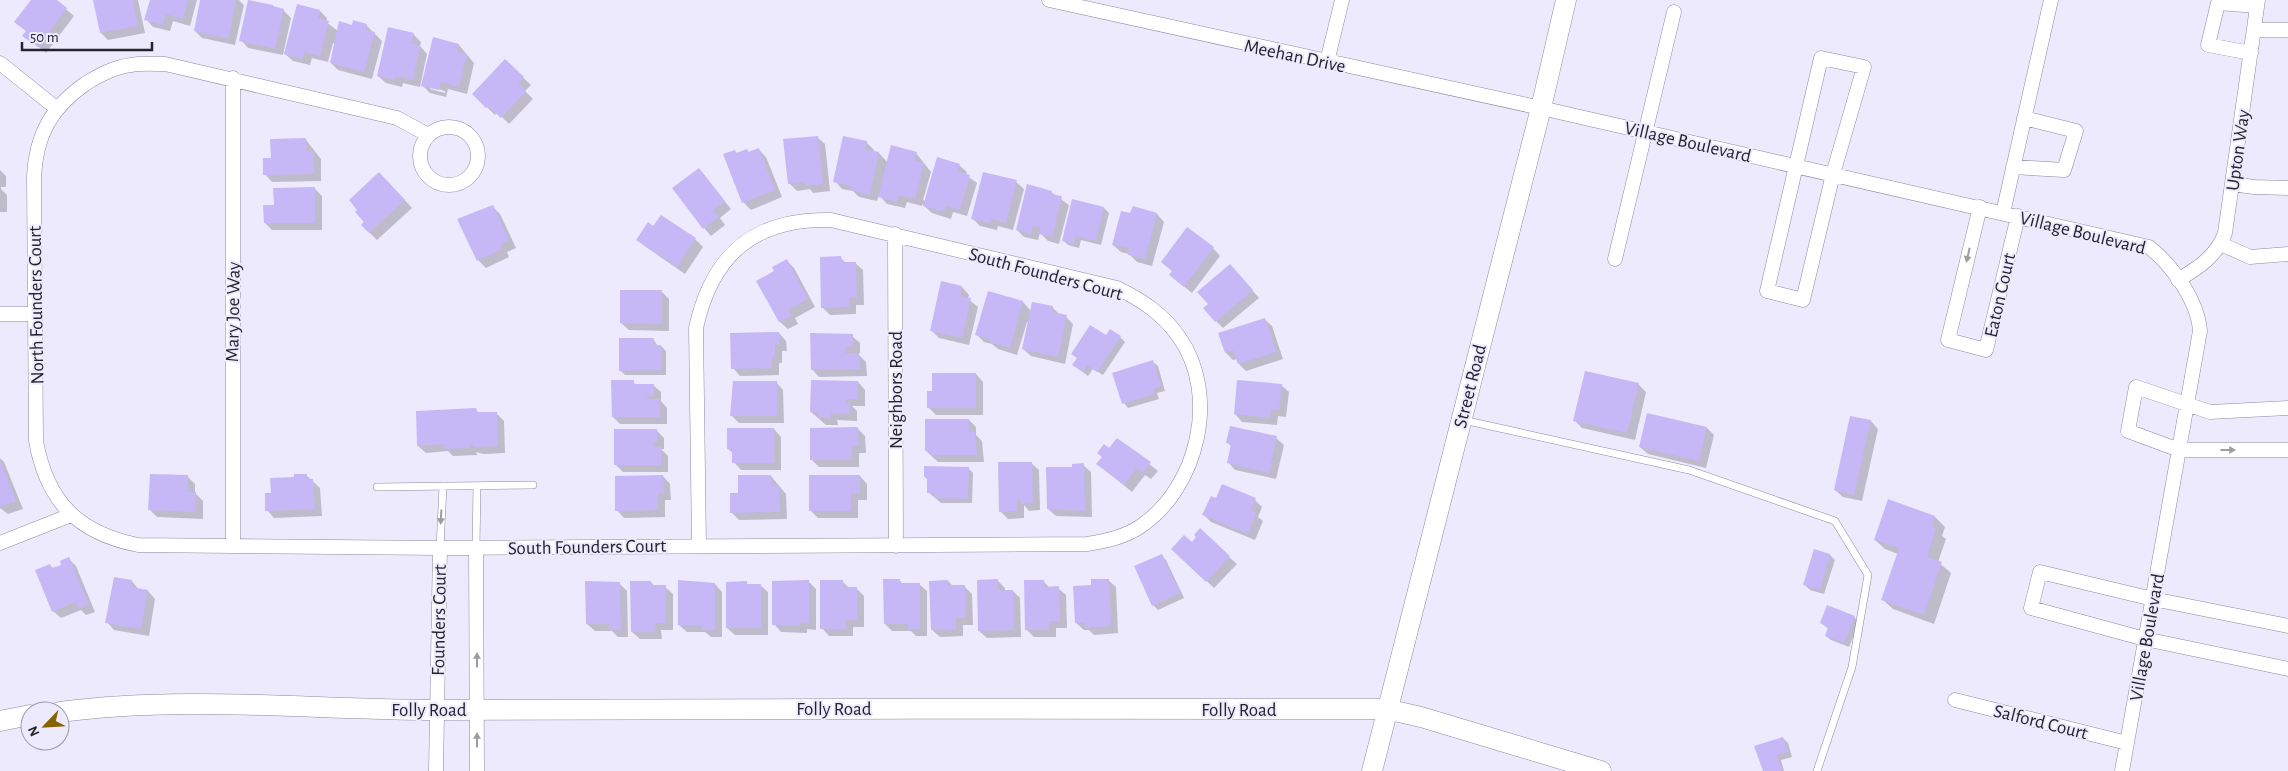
<svg xmlns="http://www.w3.org/2000/svg" width="2288" height="771" viewBox="0 0 2288 771" font-family="'Alegreya Sans',sans-serif">
<style>
.shadow{fill:#0003;fill-rule:evenodd}
.building{fill:#c6b8f7}
.lines{fill:none;stroke-linecap:round;stroke-linejoin:round}
.lane-casing{stroke:#8d889e;stroke-width:8}
.street-casing{stroke:#8d889e;stroke-width:15}
.secondary-casing{stroke:#8d889e;stroke-width:21}
.lane{stroke:#fff;stroke-width:7}
.street{stroke:#fff;stroke-width:14}
.secondary{stroke:#fff;stroke-width:20}
.oneway{fill:#9d9ca0}
.labels{text-anchor:middle;stroke-width:4;stroke-linejoin:round;paint-order:stroke}
.street-label{font-size:19px;fill:#25232c;stroke:#eeeafe}
</style>
<rect width="100%" height="100%" fill="#eeeafe"/>
<path class="shadow" d="M33,0h22l19,16 -28,37 -22,-18 3,-3 -11,-10z
M95,0h43l7,33 -37,7 -7,-7z
M151,0h46l-7,26 -17,-5 -3,10 -17,-4 -7,-8z
M202,0h37l5,5 -9,40 -33,-7 -7,-7z
M283,10l8,8 -8,37 -35,-7 -7,-8z
M320,11l7,7 -1,4 12,9 15,-5 13,-1 16,16 -10,38 -34,-9 -7,-7 4,-19 -2,-1 -5,19 -16,-4 -2,7 -17,-4 -9,-8z
M413,34l8,8 -1,4 7,8 -7,33 -17,-4 -1,4 -16,-4 -8,-7z
M459,45l15,18 -7,31 -19,-5 -2,8 -16,-4 -7,-7zM430,87l15,4v2l-15,-4z
M505,61l26,24 -6,6 8,8 -24,25 -12,-12 -2,3 -22,-21z
M817,137l8,7 5,47 -17,2 -3,-4 -13,2 -8,-8z
M306,140l15,19v22l-49,1 -7,-8 7,-15z
M866,142l8,8 -1,2 6,1 9,10 28,-10 15,19 -8,28 3,1 33,-36 8,7 -1,3 11,8 -10,33 -14,-4 -2,7 -19,-6 -10,-9v2l-15,-4 -2,6 -18,-4 -8,-9 -2,6 -18,-4 -6,-6 -11,-2 -7,-8z
M747,150l3,3 9,-3 7,7 16,40 -31,13 -8,-8 -8,-51 3,3z
M0,170l6,6v11h-5v2l6,6v17h-7z
M699,170l32,39 -11,9 5,7 -14,11 -7,-8z
M387,181l25,27 -35,32 -15,-15z
M1016,182l8,7 -11,41 -15,-4 -1,4 -17,-4 -8,-8z
M314,188l8,8v34h-50l-7,-7 10,-17z
M1051,192l18,13 -10,39 -11,-3 -8,-8 -2,7 -14,-3 -7,-7z
M1073,201l31,7 5,5 -8,32 -20,-5 -2,8 -11,-3 -5,-5z
M492,206l8,8 16,34 -9,4 2,5 -23,11 -8,-8z
M1157,214l7,8 -12,44 -15,-4 -8,-8 -8,-2 -8,-7 18,-30z
M661,217l34,22 8,8 -18,27 -39,-27 -8,-7 16,-12z
M1213,248l7,8 -28,37 -22,-18 3,-3 -11,-10z
M841,258l5,5h9l8,7 1,35h-8v9l-26,1 -8,-8z
M786,260l8,8 21,39 -20,11 3,6 -10,5 -8,-7 -22,-41 18,-10z
M1230,265l29,33 -36,30 -7,-7 -7,-17z
M962,287l7,8 -1,4 10,8 -9,38 -30,-7 -8,-8z
M662,292l7,7v32l-40,-1 -8,-7z
M989,293l34,9 8,9 21,-4 8,8 6,2 7,7 -8,40 -34,-8 -8,-7 6,-27h-2l-10,33 -19,-6 -6,-5 -8,-2 -7,-7z
M1264,319l8,7 11,33 -37,12 -7,-7 -2,-5 -4,1 -7,-7z
M779,333l7,8 1,10h-5v12h-3v12l-39,1 -7,-8z
M852,336l8,7v10h-3l9,9 1,14 -48,1 -7,-8z
M1106,337h14l5,5 -22,33 -10,-6 -5,7 -14,-11 4,-6 -6,-6z
M653,339l5,7h3l5,5v24h-41l-5,-5z
M1153,362l5,4 7,25 -8,2 2,6 -31,9 -4,-5z
M976,374l7,8v33h-47l-7,-7 5,-16z
M633,382l3,3h17l8,7v9l6,7v16h-47l-7,-7z
M776,382l7,8 1,33h-45l-7,-7z
M858,382l7,8v16h-13l5,5v10l-20,-1 1,5h-12l-15,-13z
M1638,384l8,8 -11,48 -53,-12 -8,-8z
M1281,385l8,7 -3,25 -8,-1 -1,9 -35,-3 -7,-8z
M476,410l4,4 16,-1 8,8 1,32 -22,1 -7,-2 1,3 -24,1 -5,-5 -22,2 -8,-7z
M1851,417l20,4 7,8 -16,72 -19,-4 -8,-7z
M969,420l7,7v8l6,6 2,21h-46l-12,-11z
M1707,428l7,7 -8,33 -58,-14 -8,-7z
M774,429l7,8v33h-40l-7,-8v-8l-6,-5z
M858,429l7,7 1,17h-7v14h-40l-7,-7z
M656,430l8,8v11h-3l7,7v16h-45l-8,-8z
M1276,438l8,7 -8,34 -41,-9 -7,-8 3,-16 -4,-4z
M1117,439l41,32 -7,8 -6,-4 -13,17 -34,-28z
M0,458l4,4 19,47 -15,5 -8,-6z
M1031,463l8,7 1,40 -11,1 -5,-6v13l-16,1 -8,-8z
M1083,465l8,7 1,45 -36,-1 -8,-7 25,-41z
M968,468l5,5 -1,30h-31l-13,-11v-12l-3,-3z
M306,475l14,13 2,28 -48,2 -7,-8 5,-16 23,-16z
M663,476l7,8 1,16h-6v17l-41,1 -7,-8z
M771,476l15,18 1,25 -48,1 -8,-8z
M860,476l7,8v16h-9v18h-40l-7,-7z
M188,477l7,7v9l8,8v18l-46,-2 -7,-7z
M1217,500h38l7,7 -4,10 5,4 -8,19 -44,-18 -7,-7z
M1888,501l47,16 10,10 -3,9 4,3 -8,23 13,11 -17,51 -41,-15 -10,-9 15,-46 -13,-5 -10,-9z
M1192,544l37,13 8,7 -23,24 -41,-39z
M1815,551l15,4 5,5 -11,34 -14,-4 -5,-5z
M1161,555l5,5 18,38 -26,12 -5,-5z
M69,559l7,7 19,46 -9,3 -5,-5 -20,8 -8,-7 -3,-46 4,4 8,-4z
M899,580l4,4h16l8,7v45h-11l-5,-5h-19l-7,-7z
M997,580l8,8v3h8l7,7 1,39 -34,1 -8,-7z
M1108,580l8,7 2,46 -24,2 -5,-5h-5l-8,-7 16,-37z
M132,581l7,9 9,1 7,8 -6,37 -35,-6 -7,-8z
M842,581l7,7h7l8,8v31h-11v9h-24l-7,-8z
M948,581l5,5h11l8,8 1,31h-10v11l-23,1 -8,-7z
M1043,581l7,7h8l8,7 1,33h-11v9h-22l-7,-7z
M651,582l4,5h10l8,7v36h-12l1,9h-22l-8,-7z
M809,582l7,7v41l-9,-1v4l-26,-1 -7,-8z
M620,584l7,7 1,46h-10l-6,-6h-17l-8,-7z
M715,584l7,8v45h-11l-6,-5h-18l-8,-7z
M760,585l8,7v43h-33l-8,-7z
M1854,617l5,5 -10,25 -18,-7 -5,-4 3,-7 -8,-6z
M1783,738l5,5 4,14 -11,3 3,11h-20z"/>
<path class="building" d="M31,0h26l10,8 -29,39 -16,-11 4,-5 -12,-9z
M93,0h40l5,26 -38,7z
M150,0h38l-5,19 -17,-5 -3,11 -19,-5z
M200,0h36l-8,39 -34,-8z
M248,0l25,5v1l11,3 -9,40 -36,-8z
M297,4l23,6 -2,8 11,3 -9,35 -16,-4 -1,7 -19,-5z
M353,20l14,4 -2,6 10,2 -11,40 -34,-9 9,-42 13,4z
M388,27l26,6 -3,10 9,2 -7,35 -17,-4 -1,4 -18,-4z
M433,37l26,7 -2,8 10,2 -8,33 -18,-5 -2,8 -18,-4z
M505,59l19,18 -6,6 8,8 -25,27 -13,-12 -2,2 -14,-14z
M818,136l5,48 -18,2 -1,-4 -16,2 -5,-45z
M843,136l24,5 -2,8 14,3 -9,43 -20,-5 1,-4 -18,-4z
M306,138l1,13h7v23l-51,1v-17h8l-1,-19z
M891,145l26,7 -3,9 10,2 -9,36 -16,-4 -2,7 -19,-5z
M759,148l16,42 -33,13 -19,-49 12,-4 1,3 11,-4 1,3z
M937,157l23,7 -3,7 13,4 -10,35 -14,-4 -2,6 -21,-6z
M699,168l26,33 -12,9 6,7 -16,12 -31,-41z
M379,172l26,28 -36,33 -8,-8 3,-3 -9,-10 2,-2 -8,-10z
M983,172l34,8 -11,43 -15,-4 -1,4 -19,-4z
M1027,184l25,7 -1,3 11,2 -10,41 -13,-3 2,-6 -8,-2 -2,8 -15,-4z
M315,187v36h-51l-1,-18h11l-1,-17z
M1072,199l32,8 -8,34 -20,-5 -2,8 -12,-3z
M493,205l16,35 -9,5 2,4 -25,12 -20,-42z
M1133,206l24,7 -12,46 -17,-4 1,-7 -17,-3 9,-34 9,2z
M661,215l35,23 -19,29 -41,-27 12,-18 5,4z
M1187,227l27,20 -30,40 -15,-12 3,-4 -11,-9z
M841,256l1,6h14l1,36h-8v9l-28,1 -1,-51z
M787,259l21,40 -20,11 4,6 -13,6 -23,-41 18,-10 -2,-4z
M1230,264l23,26 -38,32 -12,-14 5,-4 -11,-12z
M941,281l21,5 -2,10 11,2 -9,40 -32,-7z
M620,290h42v34l-42,-1z
M988,291l35,10 -13,47 -21,-6 1,-3 -15,-4z
M1032,302l21,4 -1,6 15,3 -9,42 -36,-8z
M1265,318l11,34 -38,12 -5,-14 -8,3 -7,-20z
M1090,325l16,10 4,-6 11,7 -24,36 -10,-7 -4,7 -11,-7 5,-7 -6,-4z
M779,332l1,12h-5v12h-3v12l-41,1 -1,-36z
M810,333l43,1v12l-8,1v6h14l1,16 -49,1z
M619,338h35v7h7l1,25 -43,1z
M1153,360l8,26 -8,3 2,5 -33,10 -10,-31z
M1585,371l54,12 -12,50 -54,-12z
M932,373h44v35h-49v-17h5z
M611,380h23v4h20v12h-7v3h13v18h-48z
M811,380l47,1v18h-12v4h4v11l-19,-1v5h-13v-6h-8z
M1237,380l45,4 -3,26 -8,-1 -1,9 -36,-4z
M733,381h44v35h-47z
M476,408l1,4h20l1,34 -24,1v-2h-5l1,3 -26,1v-5l-27,2 -1,-35z
M1647,413l60,14 -8,34 -60,-14z
M1850,416l21,4 -17,75 -20,-5z
M925,419h44v13h6l2,23h-47v-4h-5z
M1230,426l47,10 -8,37 -42,-10 4,-19 -5,-1z
M858,427l1,19h-7v14h-42v-32z
M727,428h47v35h-42v-14h-5z
M614,429h43v13h-4v5h8v18h-47z
M1117,438l34,24 -8,11 -6,-5 -13,17 -28,-21 6,-7 -5,-4 7,-9 5,4z
M0,460l16,41 -16,6z
M998,462h34l1,41 -12,1 -1,-5h-3v12l-18,1z
M1084,463l1,48 -38,-2 -1,-42h26v-3z
M924,466l45,1 -1,32 -33,-1v-5h-8v-16h-3z
M150,474l38,1v17h8l-1,20 -47,-2z
M294,474h13v5h6l2,30 -50,2v-18h6l-1,-15 24,-1z
M663,475l1,18h-6v17l-43,1v-35z
M738,475h33v11l8,-1 1,27 -50,1v-20h8z
M809,475h51v18h-9v18h-42z
M1222,484l34,14 -5,12 5,3 -8,21 -46,-19 9,-19 5,2z
M1888,499l47,17 -3,11 4,1 -9,29 15,5 -18,53 -43,-15 18,-52 -25,-8z
M1200,528l30,28 -24,26 -35,-33 13,-14 8,7 4,-5 -2,-2z
M1814,549l16,5 -10,36 -17,-5z
M1162,554l18,39 -28,13 -18,-40z
M69,557l20,47 -11,5 -3,-7 -23,10 -17,-42 15,-6 2,4 9,-3 -1,-4z
M114,577l18,3 -1,7 17,3 -7,39 -36,-6z
M883,579h17v4h20v46h-12v-5h-24z
M998,579v11h15l1,40 -36,1 -1,-51z
M1091,579h18l2,47 -26,2v-5h-10l-2,-37 18,-1z
M678,580l37,3v47h-13v-5h-24z
M809,580v43l-9,-1v4l-28,-1v-44z
M820,580h23v7h14v33h-11v9h-26z
M948,580v5h17l1,33h-10v11l-25,1 -2,-49z
M1024,580h20v7l15,-1 1,35h-11v9h-24z
M585,581l35,1 1,48h-12v-6h-23z
M630,581h21v4h15v38h-12l1,9h-24z
M747,581v3h14v44h-35v-46z
M1827,605l28,11 -11,27 -19,-7 3,-9 -8,-4z
M1783,737l5,15 -11,3 5,16h-19l-9,-25z"/>
<g class="lines">
<defs>
<path id="lane" d="M1463,420l226,50 146,51 33,54 -16,92 -35,104
M377,487l156,-2
M476,547l1,-61
M440,548l3,-62"/>
<path id="street" d="M1049,0l492,108 608,139c23,18 49,54 51,84l-78,440
M2254,30h34
M2251,53l-43,-8 10,-42 39,3
M1821,58l43,9 -31,107 -30,126 -36,-9z
M1327,62l15,-62
M0,63l56,45
M420 156a29 29 0 1 1 58 0a29 29 0 1 1-58 0Z
M428,135l-31,-17 -232,-54c-11,0 -23,-1 -34,1 -17,2 -32,10 -46,19 -34,24 -49,51 -51,93l2,264c11,61 42,92 102,104l302,3 647,-4c19,-3 38,-7 54,-18 57,-39 79,-131 38,-189 -16,-23 -37,-37 -62,-49l-286,-68c-76,-2 -119,34 -135,108l3,217
M2013,167l51,3 12,-39 -52,-13
M2232,184l22,3 34,1
M1980,207l-32,133 38,10 32,-134
M2003,213l48,-213
M895,234l1,312
M2221,244l29,13 38,-3
M1615,259l59,-247
M2178,280c20,-12 39,-24 47,-47l33,-233
M0,314h35
M2288,408l-78,4 -74,-25 -8,44 51,19h109
M0,543l71,-28
M233,545v-467
M476,547l1,224
M2288,626l-135,-27 -113,-27 -9,36 114,31 143,30
M1955,700l172,43
M436,771l4,-223"/>
<path id="secondary" d="M60,712c125,-17 253,-2 379,-2 316,-2 631,-1 947,-1l35,8 180,54
M0,721l30,-6
M1372,771l169,-663 25,-108"/>
</defs>
<use href="#lane" class="lane-casing"/>
<use href="#street" class="street-casing"/>
<use href="#secondary" class="secondary-casing"/>
<use href="#lane" class="lane"/>
<use href="#street" class="street"/>
<use href="#secondary" class="secondary"/>
</g>
<defs><path id="oneway-solid" d="M-6-.8H1V-3.2L6.5 0L1 3.2V.8H-6Z" transform="scale(1.25)"/></defs>
<g class="oneway">
<use href="#oneway-solid" transform="translate(1968 255) rotate(103)"/>
<use href="#oneway-solid" transform="translate(2228 450)"/>
<use href="#oneway-solid" transform="translate(441 517) rotate(93)"/>
<use href="#oneway-solid" transform="translate(477 660) rotate(-90)"/>
<use href="#oneway-solid" transform="translate(477 740) rotate(-90)"/>
</g>
<g class="labels">
<g class="street-label">
<text transform="translate(1295 55) rotate(12)" y="7">Meehan Drive</text>
<text transform="translate(1688 141) rotate(13)" y="7">Village Boulevard</text>
<text transform="translate(2237 150) rotate(-82)" y="7">Upton Way</text>
<text transform="translate(2083 232) rotate(14)" y="7">Village Boulevard</text>
<text transform="translate(1046 273) rotate(15)" y="7">South Founders Court</text>
<text transform="translate(1999 295) rotate(-77)" y="7">Eaton Court</text>
<text transform="translate(35 305) rotate(-91)" y="7">North Founders Court</text>
<text transform="translate(232 312) rotate(-89)" y="7">Mary Joe Way</text>
<text transform="translate(1469 386) rotate(-76)" y="7">Street Road</text>
<text transform="translate(895 390) rotate(-90)" y="7">Neighbors Road</text>
<text transform="translate(587 546) rotate(-1)" y="7">South Founders Court</text>
<text transform="translate(438 620) rotate(-89)" y="7">Founders Court</text>
<text transform="translate(2146 637) rotate(-80)" y="7">Village Boulevard</text>
<text x="834" y="715">Folly Road</text>
<text x="429" y="716">Folly Road</text>
<text x="1239" y="716">Folly Road</text>
<text transform="translate(2041 721) rotate(14)" y="7">Salford Court</text>
</g>
</g>
<g transform="translate(45 726) rotate(245)"><circle r="24" fill="#eeeafe" stroke="#9e9aaa"/>
<path d="M0-4L9 19L0 12L-9 19Z" fill="#876300"/>
<text y="-8" font-size="14" font-weight="bold" text-anchor="middle" fill="#25232c">N</text>
</g>
<path d="M22 42v8h130v-8" fill="none" stroke="#25232c" stroke-width="2.5"/>
<text x="30" y="42" font-size="15" fill="#25232c" stroke="#eeeafe" stroke-width="4" paint-order="stroke">50 m</text>
</svg>
